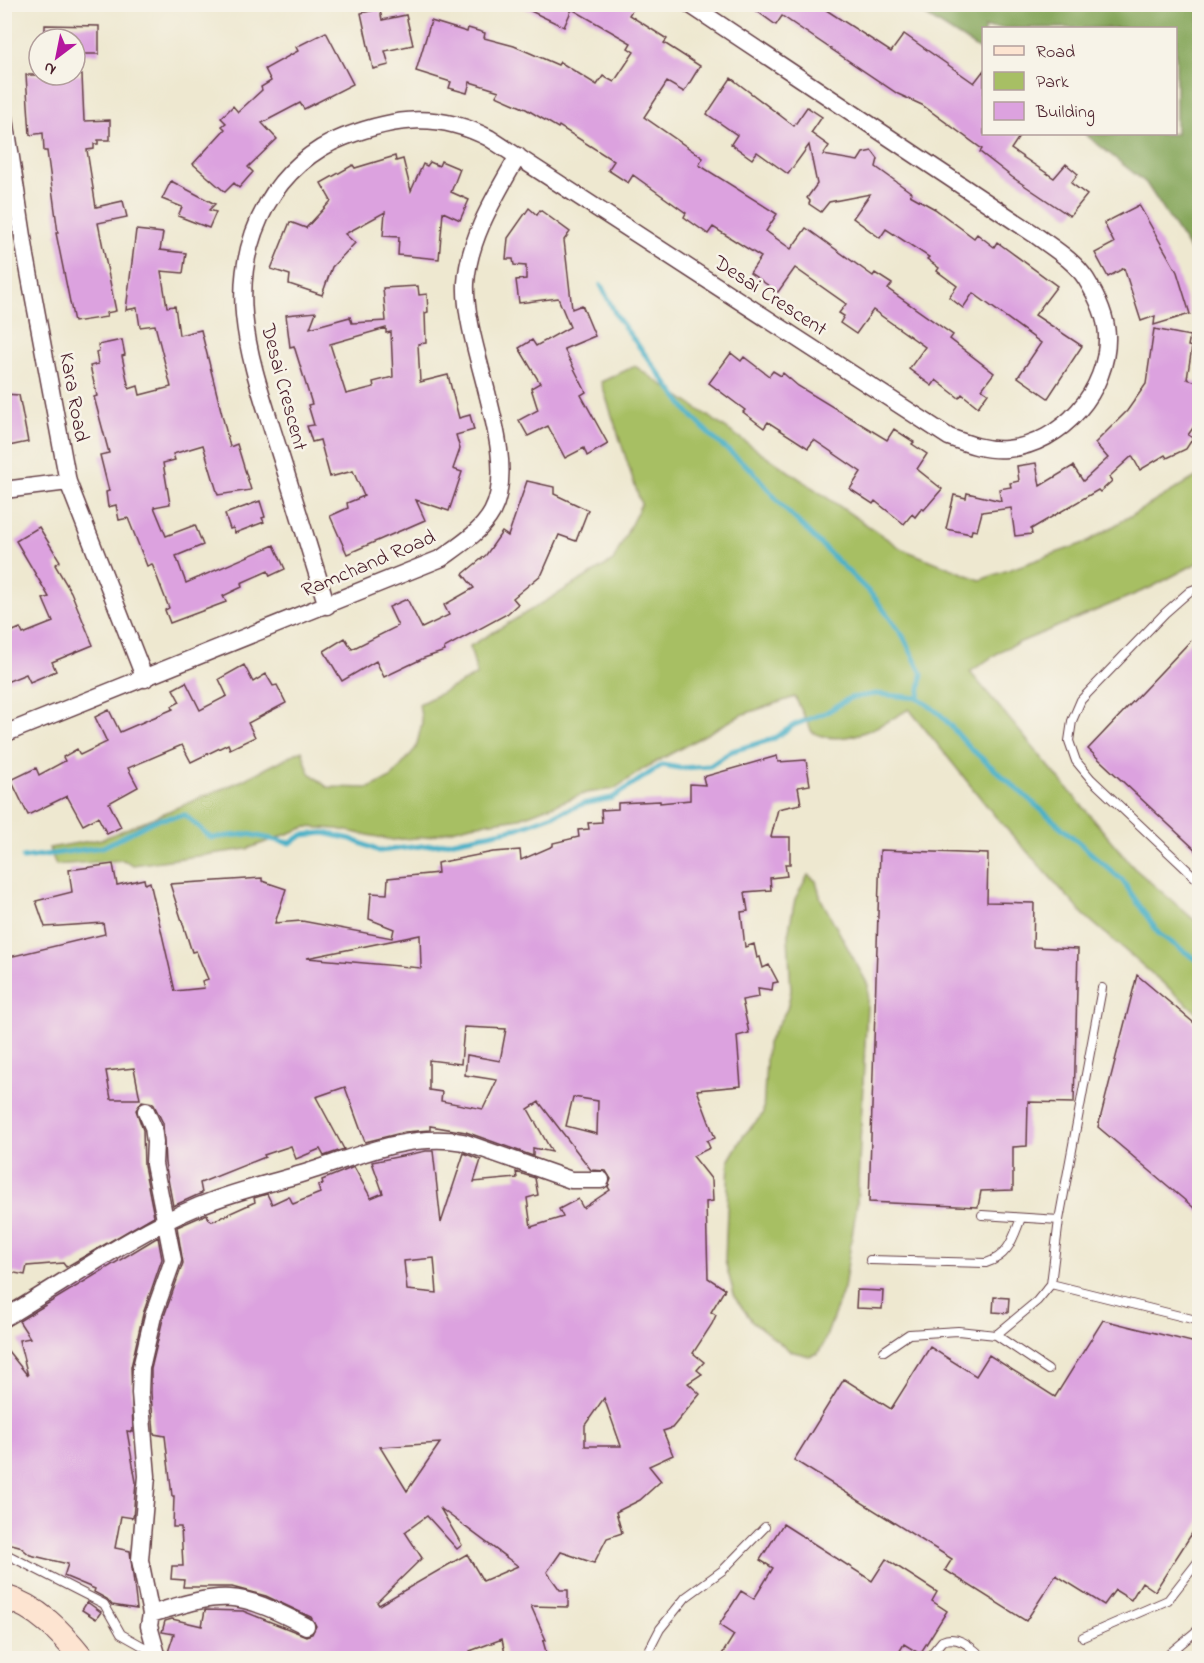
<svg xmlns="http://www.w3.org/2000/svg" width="1204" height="1663" viewBox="0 0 1204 1663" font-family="'Indie Flower',sans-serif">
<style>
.green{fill:#a7bf64;stroke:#786f48;stroke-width:1.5}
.forest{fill:#85a65a;stroke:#686242;stroke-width:1.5}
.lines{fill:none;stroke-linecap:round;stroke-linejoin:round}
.stream{stroke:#49b1c8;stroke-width:5}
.building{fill:#dca2df;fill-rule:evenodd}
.lane-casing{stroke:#633d44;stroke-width:10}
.street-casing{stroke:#633d44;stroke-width:19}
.secondary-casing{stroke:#633d44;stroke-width:26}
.lane{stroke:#fff;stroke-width:8}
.street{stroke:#fff;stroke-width:16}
.secondary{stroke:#fde4d1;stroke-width:24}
.labels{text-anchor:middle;stroke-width:5;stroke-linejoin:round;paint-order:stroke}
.street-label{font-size:21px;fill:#4a1f2b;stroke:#f7f3e8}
</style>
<rect width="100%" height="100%" fill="#f7f3e8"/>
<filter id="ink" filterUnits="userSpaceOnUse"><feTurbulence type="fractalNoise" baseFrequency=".0167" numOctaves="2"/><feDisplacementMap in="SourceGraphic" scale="12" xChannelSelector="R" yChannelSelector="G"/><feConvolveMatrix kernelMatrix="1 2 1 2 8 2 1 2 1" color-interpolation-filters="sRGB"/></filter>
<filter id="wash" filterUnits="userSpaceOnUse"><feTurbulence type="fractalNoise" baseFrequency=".008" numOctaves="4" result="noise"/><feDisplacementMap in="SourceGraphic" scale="24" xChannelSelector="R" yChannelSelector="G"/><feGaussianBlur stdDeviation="1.35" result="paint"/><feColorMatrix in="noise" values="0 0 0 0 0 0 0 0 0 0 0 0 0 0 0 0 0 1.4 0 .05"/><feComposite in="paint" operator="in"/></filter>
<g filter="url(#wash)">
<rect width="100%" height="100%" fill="#eee8d0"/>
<path class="green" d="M635,366l267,183 78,31 107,-38 112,-67v87l-47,25 -148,62 -34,23 164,196 65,56v90l-115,-99 -89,-99 -86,-107c-27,16 -65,40 -97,23l-17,-35 -54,18 -96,53 -31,21 -28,4 -66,25 -49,7 -45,12 -33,3 -56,-11 -31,-2 -59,22 -114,16 -10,-5 -67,5 -7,-17 53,-9 139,-58 61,-31 7,22 18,15 42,1 22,-10 25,-30 6,-25 -3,-19 58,-29 -7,-29 143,-85 28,-57 -40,-122z
M808,875l8,6 5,18 47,86 -11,218 -13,85 -21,57 -5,8 -9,3 -19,-5 -38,-30 -17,-23 -10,-37 4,-101 14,-24 20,-22 4,-71 20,-34 4,-18 -3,-56 7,-36z"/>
<path class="forest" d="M909,5h290v259l-53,-81 -61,-49h91v-106h-192l-1,24z"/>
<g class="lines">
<path class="stream" d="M601,285l16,32 71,95 25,26 39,32 33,39 90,89 28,38 19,38 -3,24
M23,858l80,-11 52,-27 30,-5 26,23 37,-4 42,9 13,-8 21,-2 27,6 28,12 60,-7 79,-16 65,-24 29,-6 50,-33 18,3 30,-2 22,-15 41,-12 21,-14 33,-13 23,-14 26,-4 43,4 21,16 30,34 152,132 37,54 41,28"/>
</g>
<g id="blocks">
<path class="building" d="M516,4h120l-7,11 38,24 -3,4 36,23 -16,26 -17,-10 -23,35 59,41 -4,7 78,49 -11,17 25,18 15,-21 67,48 2,-3 17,11 -4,5 65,46 -3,4 44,34 -12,16 6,4 -10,14 -16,-13 -3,4 -23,-18 -4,6 -23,-17 16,-22 -52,-37 -17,24 -16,-11 4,-7 -5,-3 7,-9 -51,-36 -17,24 -28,-19 11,-16 -48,-30 -5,7 -24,-17 2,-4 -53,-38 -5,8 -20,-13 6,-9 -55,-35 -1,2 -32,-19 -30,-13 3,-5 -29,-9 -3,11 -18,-5 2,-6 -35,-11 15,-50 36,11 1,-4 17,5 -1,5 30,8 44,19 2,-3 37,23 6,-9 11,6 20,-30 -6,-4 3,-5 -59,-34 -8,18z
M747,4h70l74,48 13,-18 70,49 10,-13v64h37l-10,15 43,29 12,-14 12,10 -7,9 16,12 -17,21 -58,-39 -32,-25 2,-3 -60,-44 -24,-11 -116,-78 -6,9z
M380,9l2,11 24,-5 7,30 -28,6 4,14 -16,4 -12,-56z
M45,25l54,1v28h-24v-15h-30z
M326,32l27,52 -49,25 -4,-6 -38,20 15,16 -29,28 5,5 -14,16 -5,-5 -9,9 -32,-28 32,-35 -3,-3 4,-3 -5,-5 12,-12 5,6 24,-22 -1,-3 10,-6 -6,-12 33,-18 -2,-4z
M26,75h56l2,46 26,-1v20h-12v4h-4v5l-7,1 9,57 27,-6 4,16 -29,6 18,88 -10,2 1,4 -33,5 -18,-89h2l-11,-82h-3l-1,-18 -13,2z
M731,78l63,48 13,-19 15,10 -11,16 18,13 -6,9 35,6 5,-8 9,-2 6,8 -2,8 36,26 -2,2 25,14 39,29 3,-4 17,13 3,-5 60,44 -22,29 47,31 -34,52 -30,-21 23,-34 -68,-50 -10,15 -14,-11 8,-11 -20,-15 2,-3 -12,-9 2,-2 -43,-28 -6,9 -27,-20 17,-24 -41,8 -8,10 -12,-8 1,-3 -3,-3 10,-14 -8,-39 -21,29 -31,-22 -5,7 -21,-15 6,-9 -30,-21z
M395,156l1,5 7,-2 8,32 12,-27 4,2 3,-4 9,4 2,-5 19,8 -9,23 18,8 -9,20 -17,-8 -4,47 -41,-4 1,-18 -16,-1 2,-24 -40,22 10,9 -23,24 -10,28 -33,-11 1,-9 -19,-6 19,-47 16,6 25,-27 -10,-18 32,-18 2,3z
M171,181l44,23 -6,6 7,2 -7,16 -31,-12 4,-9 -20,-8z
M1139,205l38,67 13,42 -36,11 1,-9 -14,5 -17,-53 -16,9 -13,-24 19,-10 -10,-20z
M529,208l8,7 3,-5 30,22 -6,8 8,69 10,-4 13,31 -31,13 22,43 -5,3 27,49 -21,12 -3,-8 -19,10 -17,-32 -20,10 -9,-16 19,-10 -7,-22 9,-5 -21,-35 13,-8 4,6 34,-19 -12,-29 -39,5 -3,-23 10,-1v-13l-12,-1 -1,-6h-7l2,-21z
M136,230l27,3 -3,17 26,3 -3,20 -22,-2 6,36 8,-1 4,29 22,-5 29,117 7,-3 14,46 -33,5 -15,-50 -30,9 2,6 -12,3 7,41 -16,3 12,29 29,-11 8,20 -27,11 10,27 88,-38 11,24 -15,7 -2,-5 -27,12 1,4 -19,9 3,6 -56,21 -5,-13 4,-2 -17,-44 -5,2 -19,-48 -9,2 -3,-15 -8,2 -2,-15 3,-1 -9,-36 9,-2 -15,-56 3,-1 -7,-30 8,-2 -2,-12 3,-1 -1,-6 24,-5 3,15 -3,1 7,33 9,-3 2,9 31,-8 -16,-62 -15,2 -3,-19 -11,2z
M418,286l1,9 8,-1 1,18 -3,1 1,30 -8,1 2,38 28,-7 11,43 11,-3 4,15 -18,5 4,14 -7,20 9,3 -13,39 -33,-11 9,20 -78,34 -17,-38 18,-8 -1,-5 17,-7 -11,-25 -23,6 -10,-37 -8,2 -5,-16 7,-1 -6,-20 4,-1 -18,-58 -4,1 -4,-32 30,-3 -6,16 40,-11 2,6 34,-2 -3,-33zM386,328v5l5,-1 2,45 -20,5 1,5 -28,7 -16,-50z
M1154,329l36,7 -2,10 4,1 -5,32 13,4v35l-12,17 5,3 -7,11 -19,9 -2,-3 -25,15 -8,-14 -23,21 3,4 -12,11 -2,-2 -67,39 1,5 -17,2 -4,-28 -29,4 -5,19 -5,-1 -1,4 -25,-5 8,-34 12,3 1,-5 34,8 -2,-12 12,-2 -1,-4 9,-2 -2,-15 19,-3 4,23 33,-20 10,15 25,-23 -13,-15 32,-32 19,-27z
M731,353l10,8 3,-4 25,19 4,-5 8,5 2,-3 15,13 89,54 7,-11 20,13 -2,2 15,10 -10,15 25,20 -18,21 -2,-2 -7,9 -3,-3 -8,10 -29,-23 -2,3 -23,-15 11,-17 -47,-32 -6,8 -40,-26 -4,6 -21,-16 2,-2 -36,-27z
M4,394l15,1 9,47 -24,5z
M527,481l27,6v7l34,16 -12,31 -17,-6 -17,39 -29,24 5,6 -11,10 -63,34 1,3 -21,7 -40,19 -8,-16 -34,20 -18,-30 21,-13 7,11 46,-23 -9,-19 18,-8 15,29 27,-13 -5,-10 30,-17 -11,-14 23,-19 16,-23 6,4z
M260,501l5,16 -3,1 2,4 -29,11 -2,-5 -3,1 -5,-15z
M39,527l21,34 -5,4 16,27 22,53 -41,17 4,9 -26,11 -4,-8 -22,9v-48l16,-7 3,6 30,-12 -10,-23 6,-2 -33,-56z
M1200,631v223l-112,-105z
M244,665l9,17 13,-8 7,12 4,-1 9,18 -38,20 7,14 -25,12 -2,-5 -37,18 -9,-17 -54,23 10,19 -29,16 12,24 -14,7 -9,-17 -15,8 -16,-29 -39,19 -17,-35 25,-12 3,7 26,-14 -2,-4 14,-8 3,6 27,-13 -12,-25 14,-7 11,22 53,-23 -1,-3 8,-4 -7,-13 13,-7 14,28 27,-14 -8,-17z
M777,756l1,6 28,-2 4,25 -12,2 3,17 -23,5 -7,28h19v27h-5l2,12 -17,2 1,12 -26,2 3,19 -7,1 4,35 9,-3 3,14 3,-1 3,11 6,-3 9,17 -5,1 -1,7 -14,-2 1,9 -17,3 7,33 -12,3 4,50 -44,4 18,48 -8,3 3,7 -17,8 19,24 1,21 -7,1 2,76 17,11 -14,23 5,3 -4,9 -19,29 11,9 -7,8 5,4 -14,9 12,11 -28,34 -9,3 10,24 -24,11 12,15 -21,19 -24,12 6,21 -15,5 -13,25 -33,-11 -14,20 13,18h8v17l-37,-1 15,34 -3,1 5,18h-42l-4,-20 -32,12 3,8h-286l-19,-7 6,-18 -12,-2 3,-11 7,-2 30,7 3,-16 38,1 63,25 6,-2 4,-8 -5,-9 -45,-21 -34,-9h-49l1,-7 -13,-1 1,-13h11l-2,-39h-8l1,-31h-2l-7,-60 -11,-2 -3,-41v-24l12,-50 20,-56 -6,-36 30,-13 2,6 4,1 42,-19 -1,-4 13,-4 5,10 17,-8 4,8 27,-11 -2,-8 5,-1 -1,-4 32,-13 17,31 12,-5 -11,-31 54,-11h7l8,72 23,-70 17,7 -7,22 43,-4 -1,-6 19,6 3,17 -11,3 4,29 32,-10 -4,-8 19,-10 5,9 27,-18 -2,-3 3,-8 -5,-8 -15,-1 -52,-68 -11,7 24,43 -19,-4v8l-67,-24 -36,-6v4l-25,2 -40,10 -20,-55 -29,10 28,52 -20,7 -4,-7 -24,10 -5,-13 -27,9 1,2 -65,26 2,10 -29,13 -8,-43 -2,-40 -10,-20 -11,-2 -6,9 7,20 1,36 10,50 -88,51 -3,-4 -36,3 -2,9 -21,-4v-217l5,-1 -5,-31 1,-64 100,-24 -2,-11 -58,4 -9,-26 36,-9 -3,-22 44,-6 4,21 27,-6 1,5 5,-2 25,109 29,-3 -2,-7 6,-2 -12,-28 -4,1 -22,-68 92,-6v3l24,8 -11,34 27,-2 90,17 2,-9 -25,-10 2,-26 16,1 1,-16 50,-5 -1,-10 56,-11 27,-2 1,10 32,-14v-3l26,-6 -1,-7 11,-1 -1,-6 14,-1 -1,-12 17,-1v-6l42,-2v2l30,-3v-16l15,1 -2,-8zM420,935l1,33 -114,-10zM464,1027l42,2 -6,32 -33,-6 -2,20 32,5 -14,29 -42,-8 1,-9 -13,-2v-30l32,4zM134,1068l6,31h-29l-5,-28zM573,1097l25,4 -1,33 -31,-8zM434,1258l3,35 -30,-3 -3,-29zM604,1398l17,48h-36v-21zM440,1443l-33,48 -27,-44zM440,1508l78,58 -35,15 -16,-27 -88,51 -2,-3 45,-44 -17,-26 22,-16 30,33 5,-4z
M880,850l108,4 -1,48 47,1 -1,44 45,2 -4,154 -46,-1 -1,44 -14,1v43l-32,1 -3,16 -109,-5z
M1137,975l63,53v185l-102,-86z
M158,1237l4,22 -19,55 -12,53 2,65 -6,-1 9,51 -3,36 -12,-2 -6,32 15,3 7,58 -25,-4 -5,-6 -13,-7 1,-3 -31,-13 4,-12 -38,-9 -11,-9 -15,-4v-196l24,30 -9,-36 11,-2 -11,-17z
M857,1290l26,1 -1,18 -26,-1z
M994,1297l15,1 -1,15 -15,-1z
M1103,1320l97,24v177l-45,70 -13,-9 -11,18 -16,-10 -11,15 -48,-30 -30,46 -81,-51 7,-11 -158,-99 50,-81 47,30 39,-62 46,29 13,-21 66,42z
M783,1524l89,57 14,-22 51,33 -5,9 15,10 -27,43 -16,-10 -9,15h-176l15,-24 -15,-10 22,-34 13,8 19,-31 -13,-8z
M87,1602l14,10 -5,7 -14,-9z"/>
</g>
</g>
<g filter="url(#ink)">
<use href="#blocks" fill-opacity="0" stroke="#633d44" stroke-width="1.5"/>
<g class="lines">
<defs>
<path id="lane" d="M1200,587l-10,4 -25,22 -84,87 -9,21 -3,20 7,20 15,18 109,103
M982,1215l77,5
M870,1260l116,3c23,-7 27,-25 35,-45
M1051,1284l149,37
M996,1335l41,-34 14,-17 8,-64 43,-232
M884,1351l25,-17 49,-3 38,4 52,35
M4,1553l100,51 17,30 34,19
M1083,1637l85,-37 32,-41
M1170,1653l30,-25
M645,1658l15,-29 26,-32 37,-27 42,-43
M928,1658l14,-17c17,-7 30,7 42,17"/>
<path id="street" d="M4,112l22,144 42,226 77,197
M4,490l64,-8
M327,606c-16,-51 -31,-102 -47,-152 -26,-85 -61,-165 -13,-250 17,-30 45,-55 77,-67 52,-20 95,-25 145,1l460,299c19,7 38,14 58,12 55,-5 102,-59 100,-114 -1,-19 -11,-40 -21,-56 -12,-19 -35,-32 -52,-45l-345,-230
M4,734l438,-176c18,-13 39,-26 50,-46 30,-56 -29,-165 -26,-229 3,-46 30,-88 52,-127
M146,1111l7,16 2,15 -1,22 19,96 -20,56 -12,52 -1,25 7,83 -7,84 11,54 -2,12 9,32
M4,1318c63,-37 127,-84 195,-112 37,-16 79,-24 118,-37 47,-16 96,-36 146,-27l108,38h30
M151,1614c74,-23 85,-24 155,12"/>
<path id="secondary" d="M4,1597c34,10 57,35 78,61"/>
</defs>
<use href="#lane" class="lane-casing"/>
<use href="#street" class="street-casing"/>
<use href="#secondary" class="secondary-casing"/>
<use href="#lane" class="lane"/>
<use href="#street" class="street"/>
<use href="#secondary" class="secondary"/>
</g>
</g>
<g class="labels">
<g class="street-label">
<text transform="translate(771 295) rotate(33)" y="7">Desai Crescent</text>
<text transform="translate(285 387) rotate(75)" y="7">Desai Crescent</text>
<text transform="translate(75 397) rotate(80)" y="7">Kara Road</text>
<text transform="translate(368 563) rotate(-23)" y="7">Ramchand Road</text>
</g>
</g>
<rect width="1204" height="1663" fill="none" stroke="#f7f3e8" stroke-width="24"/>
<rect x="982" y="27" width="195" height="108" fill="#f7f3e8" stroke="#b29e9c" stroke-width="1.5"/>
<rect x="994" y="46" width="30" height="9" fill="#fde4d1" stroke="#b29e9c" stroke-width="1.5"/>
<text x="1036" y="57" font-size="18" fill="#4a1f2b">Road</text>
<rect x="994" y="72" width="30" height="18" fill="#a7bf64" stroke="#b29e9c" stroke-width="1.5"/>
<text x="1036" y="87" font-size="18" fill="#4a1f2b">Park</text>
<rect x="994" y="102" width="30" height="18" fill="#dca2df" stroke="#b29e9c" stroke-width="1.5"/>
<text x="1036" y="117" font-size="18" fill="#4a1f2b">Building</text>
<g transform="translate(57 57) rotate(212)"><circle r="28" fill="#f7f3e8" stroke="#b29e9c" stroke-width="1.5"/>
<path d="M0-4.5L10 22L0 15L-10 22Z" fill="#b5179e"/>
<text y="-9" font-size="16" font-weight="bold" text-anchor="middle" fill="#4a1f2b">N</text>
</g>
</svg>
